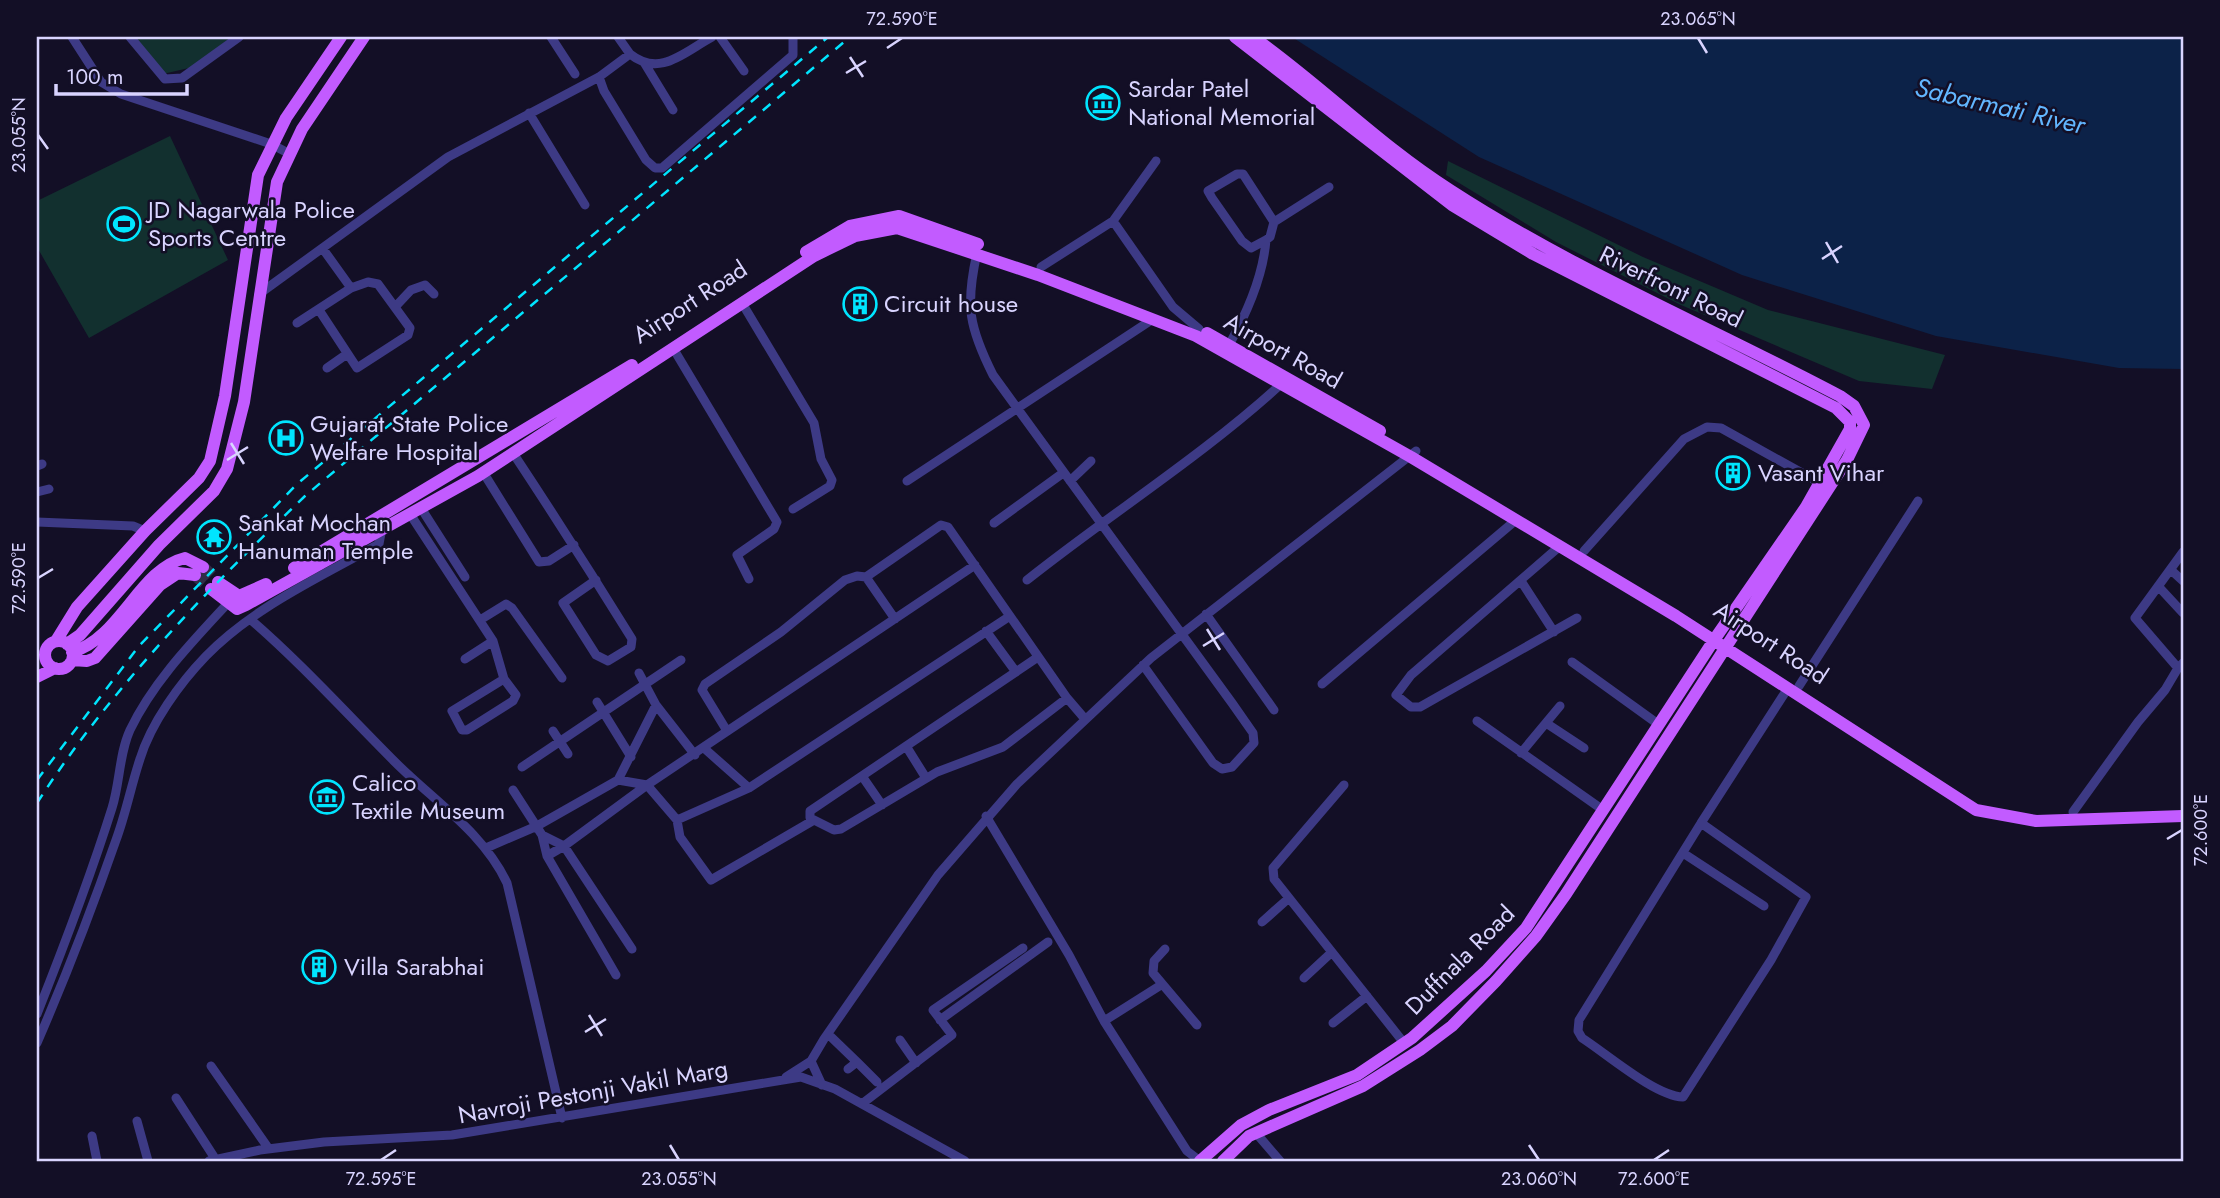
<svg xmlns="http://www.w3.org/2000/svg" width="2220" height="1198" viewBox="0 0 2220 1198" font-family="Jost,sans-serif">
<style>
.green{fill:#12302f}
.water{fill:#0c2248}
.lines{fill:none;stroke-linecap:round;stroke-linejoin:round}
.major-tunnel{stroke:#312d47;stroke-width:12;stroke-dasharray:12 6;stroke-linecap:butt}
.minor{stroke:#3d3a85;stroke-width:9}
.major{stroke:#c25bff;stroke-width:12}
.rail{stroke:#00e5ff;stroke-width:2.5;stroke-dasharray:10 9;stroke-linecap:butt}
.ticks{fill:none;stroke:#d9d4ff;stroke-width:2.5}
.labels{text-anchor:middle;stroke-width:5;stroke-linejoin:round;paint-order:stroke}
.poi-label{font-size:24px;fill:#d9d4ff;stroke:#130f26;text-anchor:start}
.street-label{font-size:24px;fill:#d9d4ff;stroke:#130f26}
.water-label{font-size:26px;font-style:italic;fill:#62b6ff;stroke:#130f26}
.neatline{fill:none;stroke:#d9d4ff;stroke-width:2.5}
.ticks-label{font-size:18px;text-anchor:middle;fill:#d9d4ff}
</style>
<rect width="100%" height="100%" fill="#130f26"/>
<path class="green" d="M132,37h99l-38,30 -30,7z
M170,136l58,124 -139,78 -52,-91v-46z
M1448,161l195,96 125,53 177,45 -13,34 -73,-8 -178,-76 -125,-63 -110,-67z"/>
<path class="water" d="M1292,37h891v332l-64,-1 -183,-32 -194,-61 -263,-118z"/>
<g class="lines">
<path class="major-tunnel" d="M203,567l15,15
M195,575l16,14"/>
<path class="minor" d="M72,37l29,45 20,12 150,50 17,9
M130,37l35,42 17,-1 57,-41
M551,37l24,37
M720,37l24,34
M630,54c30,24 54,-2 82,-17
M645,64l28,46
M599,77l5,14 42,69 9,8h7l131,-113v-18
M529,113l56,92
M1113,221l43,-60
M1274,222l55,-35
M977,253c-12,53 -8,74 16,122l239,328 21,30 1,10 -22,24 -10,2 -9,-6 -70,-98
M1041,267l72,-46 60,86 26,22
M259,294l189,-137 151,-80 31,-23 -12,-17
M742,303l72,120 7,36 11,21 -2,6 -37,23
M396,306l15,-16 14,-5 9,9
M319,310l38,58 51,-33 2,-7 -32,-44 -10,-2 -17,6
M297,323l54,-35 -28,-39
M1229,345c18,-32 34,-68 37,-105l-15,8 -9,-7 -30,-43 -4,-7 29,-17h6l31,48 -4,15 -4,3
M673,348l104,174 -3,7 -37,26 12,24
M327,368l20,-14
M513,453c41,62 80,123 119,186l-1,8 -23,14 -12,-6 -33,-52 33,-23
M37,466l5,-2
M483,472l56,90 10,-1 25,-16
M907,481l246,-162
M1070,481l21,-20
M37,492l12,-3
M421,508l44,69
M410,514l83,127 11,38 12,16 -3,6 -46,29h-5l-10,-19 52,-32
M37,522l96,4 12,5
M994,523l69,-50
M1560,546l-149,129 -15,20 15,12h9l157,-89
M1584,551l100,-112 23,-12 14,1 99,55
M2183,552l-48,66 43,50 5,-5
M2171,570l12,11
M866,577l29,42
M1027,580c83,-66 175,-124 253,-195
M1521,581l33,51
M2158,586l25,27
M1206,614l68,96
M250,619c51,44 97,95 145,143 39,39 88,70 112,121l55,235
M480,620l26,-16 6,4 50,70
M986,631l30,41
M1038,657l-228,154v7l24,12 7,-1 96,-57 66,-25 64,-49 18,21
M465,659l28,-18
M1572,662l86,62
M639,673l17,32 39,50
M1322,684l194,-164
M1799,686l119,-185
M597,702l34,55
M1477,721l126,89
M1546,723l38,25
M553,731l15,23
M727,731l-25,-41 3,-6 76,-52 64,-52 12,-4 9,1 75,-52 7,2 119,171
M906,746l20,32
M705,749l44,39
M1521,753l39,-47
M522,767l159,-107
M862,776l20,29
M618,780l29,5 30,35 3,17 31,43 103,-60
M1344,785l-71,83 1,11 130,164
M513,790l29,45 22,11 83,-61 328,-220
M2073,812l65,-90 27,-32 13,-22
M986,816l83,139 35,66 83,130 13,10
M677,820l72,-32 261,-172
M1701,823l-122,197 -1,11 4,7c25,16 73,58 101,59l88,-137 35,-63 -105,-74 87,-135
M542,835l5,21 69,119
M486,848l51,-22 81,-46 38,-75
M1683,853l81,53
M547,856l17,-10 68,103
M1262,922l27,-24
M1165,949l-11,12 -1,12 44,52
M1304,978l28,-26
M37,1014c27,-68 53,-136 75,-206 8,-25 7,-54 18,-78 23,-48 62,-88 98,-127
M940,1020l108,-78
M1104,1021l57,-36
M1333,1023l34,-27
M828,1034l29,28 -9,7
M900,1040l16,23
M37,1043c29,-67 55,-134 79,-203 10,-27 15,-54 24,-81 11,-36 40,-76 66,-103 48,-49 114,-79 173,-112l3,-16
M857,1062l20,20
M211,1066l58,83
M786,1077l25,-16
M822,1085l-11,-24 13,-22 114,-164 79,-91 134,-126 265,-207
M176,1098l40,62
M863,1103l89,-68 -19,-25 90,-62
M137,1121l11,40
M1256,1133l24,28
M92,1136l5,25
M209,1161l51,-11 64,-8 128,-7 349,-58 34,12 130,72"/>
<path class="major" d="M806,252l44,-26 49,-10 79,28
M1207,333l173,98
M294,568l338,-203
M218,582l21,14 27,-12
M211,589l26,20 9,-4 232,-129 336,-220 41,-20 42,-8 141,47 158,61 215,121 265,159 300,194 60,11 147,-5
M56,641l21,-34 68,-76 54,-53 11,-17 15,-65 33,-221 28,-57 55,-81
M45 655a14 14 0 1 1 28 0a14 14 0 1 1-28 0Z
M67,644l13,-9 79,-90 55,-54 13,-22 17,-67 33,-220 25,-53 62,-92
M72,652c49,-14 67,-83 113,-94l18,9
M72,660l15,1 8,-3 65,-73 18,-12 17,2
M37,677l18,-9
M1200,1161l41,-36 28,-15 88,-35 55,-37 74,-67 40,-43 188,-288 92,-133 44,-78v-7l-14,-14 -303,-154 -81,-49 -217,-168
M1223,1161l26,-25 114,-50 57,-36 32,-24 44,-45 40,-45 30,-42 281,-434 17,-35 -10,-19 -14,-10c-130,-69 -267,-126 -390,-206 -71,-45 -129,-105 -197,-153"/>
<path class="rail" d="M37,780l102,-134 157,-161 532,-448
M37,803c75,-116 169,-212 268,-307l545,-459"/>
</g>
<path class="ticks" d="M1698,38l9,15M887,48l15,-10M850,57l13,20M846,73l20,-12M38,135l10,14M1826,242l12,21M1822,259l20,-13M231,443l13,21M227,460l21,-13M38,578l15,-9M1207,629l13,21M1203,646l21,-13M2167,839l15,-9M589,1015l13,21M585,1032l21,-13M670,1145l9,15M1529,1145l10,15M381,1160l15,-10M1654,1160l15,-10"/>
<defs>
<symbol id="museum-ring" viewBox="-11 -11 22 22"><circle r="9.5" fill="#130f26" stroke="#00e5ff" stroke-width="1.5"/><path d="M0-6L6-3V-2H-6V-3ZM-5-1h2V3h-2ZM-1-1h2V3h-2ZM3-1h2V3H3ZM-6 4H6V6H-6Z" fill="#00e5ff"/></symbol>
<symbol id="stadium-ring" viewBox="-11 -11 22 22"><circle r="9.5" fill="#130f26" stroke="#00e5ff" stroke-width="1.5"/><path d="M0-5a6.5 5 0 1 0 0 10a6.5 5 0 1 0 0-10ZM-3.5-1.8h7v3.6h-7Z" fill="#00e5ff"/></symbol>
<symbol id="building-ring" viewBox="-11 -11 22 22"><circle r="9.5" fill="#130f26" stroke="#00e5ff" stroke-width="1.5"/><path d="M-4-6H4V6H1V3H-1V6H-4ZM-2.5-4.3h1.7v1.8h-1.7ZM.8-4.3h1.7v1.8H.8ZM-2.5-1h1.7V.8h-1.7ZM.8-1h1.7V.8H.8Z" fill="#00e5ff"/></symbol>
<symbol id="hospital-ring" viewBox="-11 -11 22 22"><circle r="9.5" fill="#130f26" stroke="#00e5ff" stroke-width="1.5"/><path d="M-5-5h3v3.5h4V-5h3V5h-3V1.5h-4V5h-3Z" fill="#00e5ff"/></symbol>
<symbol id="temple-ring" viewBox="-11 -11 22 22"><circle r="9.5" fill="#130f26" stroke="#00e5ff" stroke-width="1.5"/><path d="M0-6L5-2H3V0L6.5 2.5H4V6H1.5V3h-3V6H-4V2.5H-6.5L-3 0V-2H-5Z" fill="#00e5ff"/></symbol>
</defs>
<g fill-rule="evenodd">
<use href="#museum-ring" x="1084" y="84" width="38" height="38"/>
<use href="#stadium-ring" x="105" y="205" width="38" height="38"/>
<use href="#building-ring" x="841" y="285" width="38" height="38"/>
<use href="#hospital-ring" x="267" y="419" width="38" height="38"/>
<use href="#building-ring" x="1714" y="454" width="38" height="38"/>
<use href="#temple-ring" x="195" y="518" width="38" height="38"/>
<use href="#museum-ring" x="308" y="778" width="38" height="38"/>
<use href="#building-ring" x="300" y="948" width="38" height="38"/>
</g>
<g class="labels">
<g class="poi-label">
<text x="1128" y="97">Sardar Patel<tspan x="1128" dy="28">National Memorial</tspan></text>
<text x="148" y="218">JD Nagarwala Police<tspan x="148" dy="28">Sports Centre</tspan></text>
<text x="884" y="312">Circuit house</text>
<text x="310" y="432">Gujarat State Police<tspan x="310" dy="28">Welfare Hospital</tspan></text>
<text x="1758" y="481">Vasant Vihar</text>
<text x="238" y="531">Sankat Mochan<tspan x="238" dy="28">Hanuman Temple</tspan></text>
<text x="352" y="791">Calico<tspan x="352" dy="28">Textile Museum</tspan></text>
<text x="344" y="975">Villa Sarabhai</text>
</g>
<g class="street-label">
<text transform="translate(1671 287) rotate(26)" y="8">Riverfront Road</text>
<text transform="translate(690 302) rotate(-33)" y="8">Airport Road</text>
<text transform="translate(1283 351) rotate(29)" y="8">Airport Road</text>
<text transform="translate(1771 643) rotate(33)" y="8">Airport Road</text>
<text transform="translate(1460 960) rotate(-45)" y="8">Duffnala Road</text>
<text transform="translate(593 1092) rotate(-10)" y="8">Navroji Pestonji Vakil Marg</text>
</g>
<g class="water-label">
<text transform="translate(2000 106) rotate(13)" y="9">Sabarmati River</text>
</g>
</g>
<rect width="2220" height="1198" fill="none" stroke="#130f26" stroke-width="77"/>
<path d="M56 84v10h131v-10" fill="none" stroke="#d9d4ff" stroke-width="3.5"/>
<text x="66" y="84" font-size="21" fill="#d9d4ff" stroke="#130f26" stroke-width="5" paint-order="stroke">100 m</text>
<rect x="38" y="38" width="2144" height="1122" class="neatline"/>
<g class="ticks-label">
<text x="902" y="25">72.590°E</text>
<text x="1698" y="25">23.065°N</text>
<text transform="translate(19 135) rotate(-90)" y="6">23.055°N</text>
<text transform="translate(19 578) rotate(-90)" y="6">72.590°E</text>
<text transform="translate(2201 830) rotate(-90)" y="6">72.600°E</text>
<text x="381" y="1185">72.595°E</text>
<text x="679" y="1185">23.055°N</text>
<text x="1539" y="1185">23.060°N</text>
<text x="1654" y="1185">72.600°E</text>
</g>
</svg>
